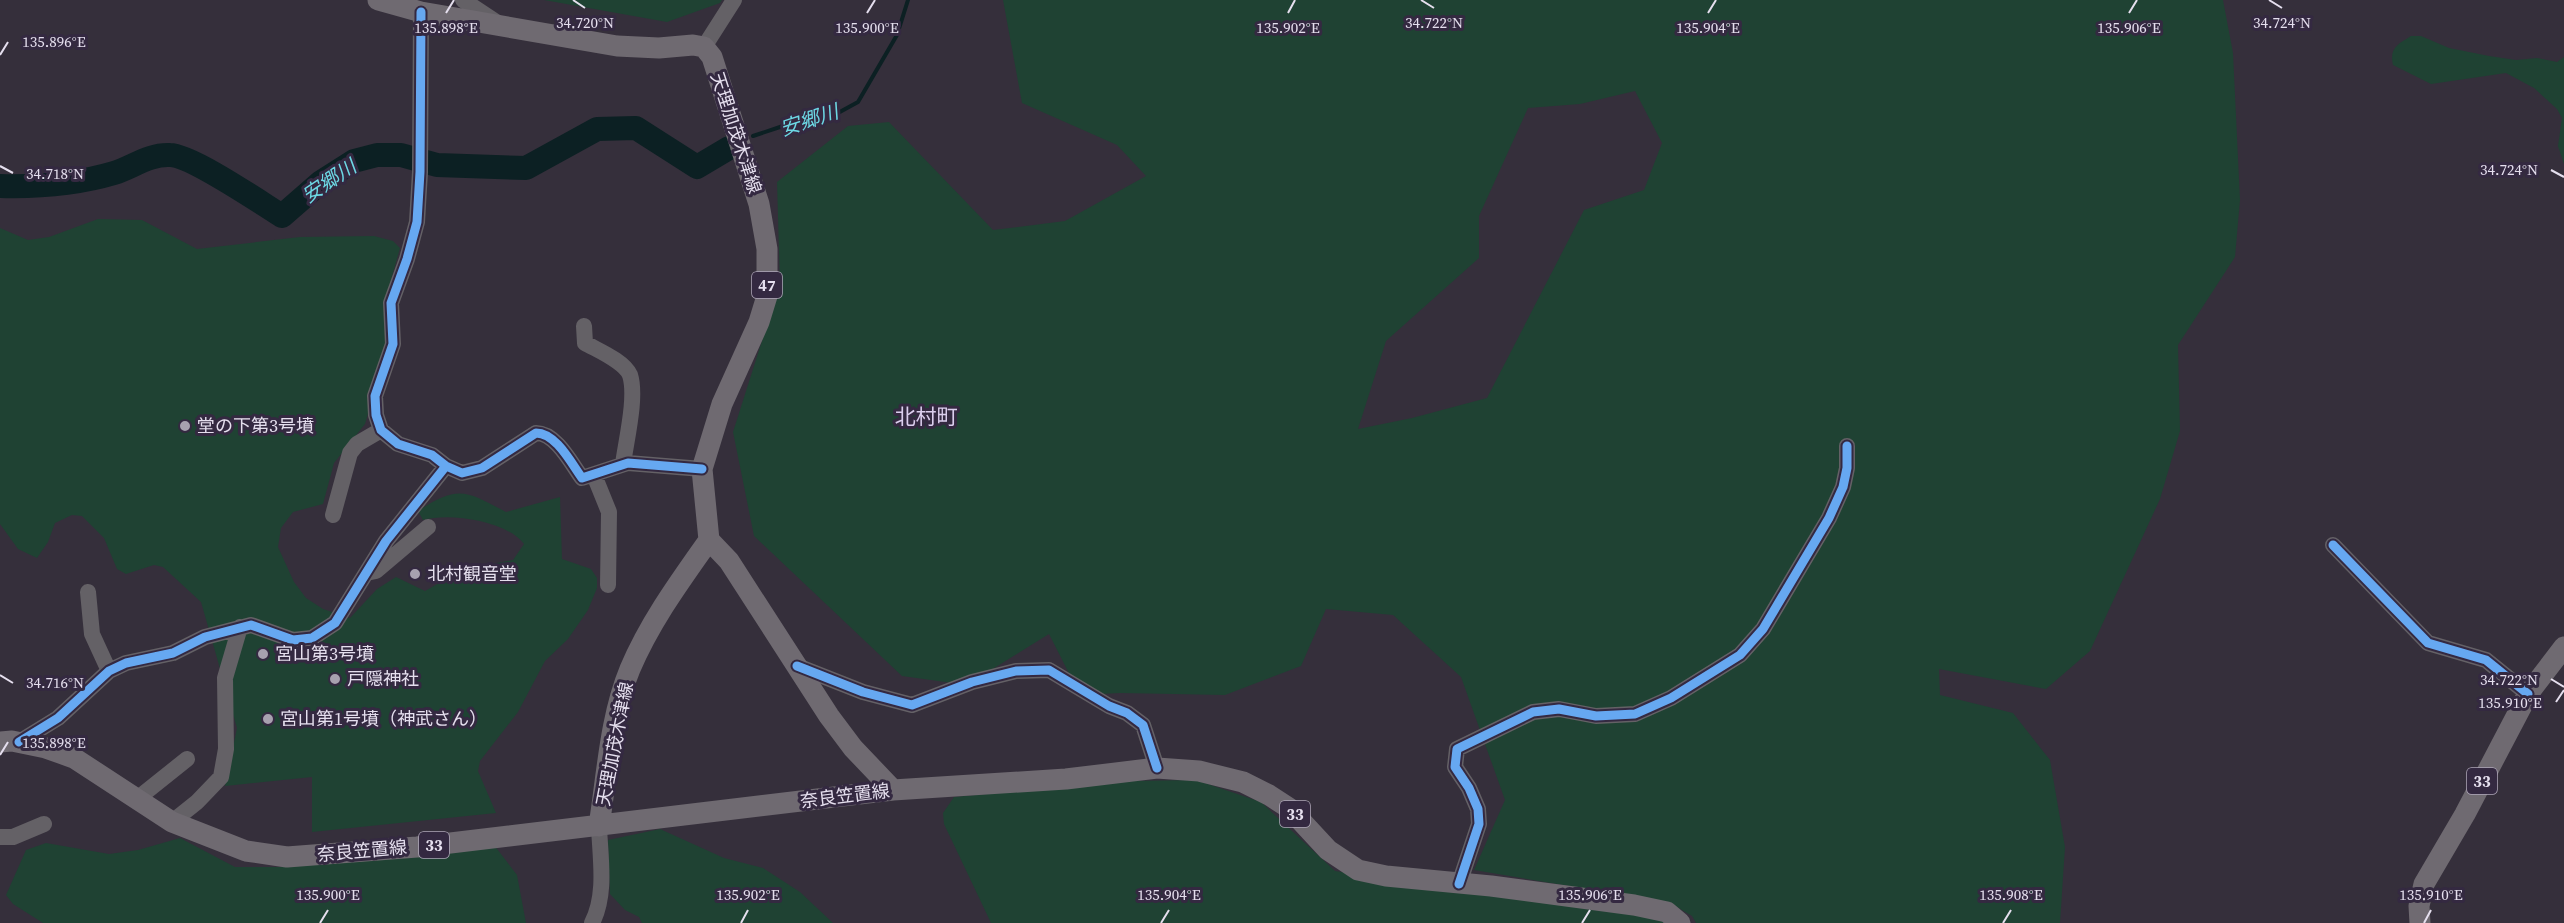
<svg xmlns="http://www.w3.org/2000/svg" width="2564" height="923" viewBox="0 0 2564 923" font-family="'Source Serif 4','Noto Sans JP',serif">
<style>
.green{fill:#1f4233;fill-rule:evenodd}
.lines{fill:none;stroke-linecap:round;stroke-linejoin:round}
.stream{stroke:#0c2023;stroke-width:4}
.river{stroke:#0c2023;stroke-width:24}
.minor{stroke:#646166;stroke-width:16}
.major{stroke:#6f6a71;stroke-width:21}
.cycleway-casing{stroke:#342941;stroke-width:13}
.cycleway{stroke:#66a8f1;stroke-width:9}
.ticks{fill:none;stroke:#e5dfee;stroke-width:2}
.poi-dot{fill:#a7a1af;stroke:#342941;stroke-width:2}
.labels{text-anchor:middle;stroke-width:6;stroke-linejoin:round;paint-order:stroke}
.shield{fill:#342941;stroke:#b0a8ba;stroke-width:1.5}
.shield-label{font-size:16px;font-weight:bold;fill:#e5dfee}
.street-label{font-size:18px;fill:#e5dfee;stroke:#342941}
.poi-label{font-size:18px;fill:#e5dfee;stroke:#342941;text-anchor:start}
.water-label{font-size:20px;font-style:italic;fill:#6dd9e5;stroke:#342941}
.quarter-label{font-size:21px;fill:#dbceed;stroke:#342941}
.ticks-label{font-size:15px;text-anchor:middle;fill:#e5dfee;stroke:#342941;stroke-width:6;stroke-linejoin:round;paint-order:stroke}
</style>
<rect width="100%" height="100%" fill="#352f3b"/>
<path class="green" d="M544,0h178l-2,3 -53,19z
M1003,0h1220l10,53 7,147 -5,57 -57,88 2,86 -20,68 -70,152 -44,38 -107,-20 1,26 73,18 37,47 15,87 -5,76h-364l-4,-7 -22,-13 -196,-33 31,-70 -44,-123 -68,-62 -67,-6 -25,57 -76,29 -105,-2 -40,2 -31,-61 -82,51 -65,-9 -148,-140 -21,-104 47,-148 -3,-102 71,-56 41,-4 104,108 72,-9 81,-45 -29,-31 -95,-42zM1635,91l27,52 -18,47 -60,20 -97,188 -75,20 -54,11 28,-88 93,-83v-42l49,-108 52,-4z
M2411,36h10l28,12 40,8 27,4 21,-2 20,4 7,-5v107l-6,-18 4,-28 -5,-9 -23,-21 -28,-15 -75,11 -38,-19c-4,-17 5,-21 18,-29z
M98,219l44,1 55,29 103,-12 74,-1 19,5 7,7 -16,57 3,43 -22,76 -31,39 -11,41 -30,8 -12,16 -3,19 16,35 12,16 17,11 27,9 27,-29 19,-12 29,14 39,-22 49,-9 11,-16c-17,-23 -74,-32 -101,-24l-5,-9c40,-27 49,-20 88,1l54,-15 2,62 29,10 6,9v10l-9,22 -20,29 -23,22 -27,51 -38,49 -2,10 18,42 -184,19v-55l-87,9 12,-58 -36,-126 -38,-35 -9,-2 -28,9 -9,-5 -13,-31 -22,-22 -10,-1 -17,8 -7,19 -11,16 -19,-9 -18,-25v-296l28,12 21,-3z
M1196,780l65,22 74,69 138,21 184,23 10,8h-676l-47,-99 -1,-11 11,-16 175,-16z
M660,829l64,29 39,10 37,24 33,31h-191l-3,-6 -14,-7 -15,-16 -2,-54z
M180,838l55,29h48l211,-22 23,30 9,48h-483l-30,-19 -7,-9 20,-45 20,-7 63,11 29,-4z"/>
<g class="lines">
<path class="stream" d="M753,136l30,-10 44,-7 31,-17 39,-67 11,-35"/>
<path class="river" d="M0,186c38,1 77,-2 114,-13 19,-6 35,-19 56,-18 21,0 91,48 112,61l39,-34 33,-21 23,-6h24l36,10 89,3 71,-39 39,-1 61,39 32,-19"/>
<path class="minor" d="M463,0l36,24
M421,12l-1,160 -3,50 -10,37 -16,44 2,41 -18,52 1,19 5,15 17,14 34,11 14,11 16,7 20,-5 54,-35c20,0 35,30 46,45l46,-15 74,6
M704,47l30,-47
M584,326l1,17c12,7 39,18 45,32 7,22 -4,66 -7,89
M594,475l15,37 -1,73
M333,515l17,-62 7,-9 24,-14
M2333,545l95,98 58,17 42,34
M371,572l5,-1 52,-44
M88,592l4,42 17,37
M797,666l66,26 49,13 60,-23 44,-11 33,-1 60,36 18,7 16,12 14,43
M19,742l39,-24 51,-47 17,-8 47,-10 32,-16 46,-12 42,15 19,-2 23,-15 51,-82 60,-75
M137,799l50,-40
M172,822l25,-20 24,-25 5,-28 -1,-71 15,-51
M0,837h13l31,-13
M1459,884l20,-60 -1,-15 -9,-21 -14,-21 2,-18 76,-37 26,-3 37,7 39,-2 36,-16 69,-43 23,-26 66,-111 14,-31 4,-19v-22
M592,923c15,-29 8,-66 7,-97"/>
<path class="major" d="M378,0l43,12 196,34 42,2 34,-3 11,2 8,10 47,147 8,45v47l-8,26 -37,82 -20,65 7,71 20,21 100,155 24,32 40,42
M0,742l12,-1 34,7 28,10 98,64 74,29 41,6 130,-10 476,-57 173,-11 91,-11 42,3 44,11 26,13 20,13 39,42 30,20 28,6 105,10 143,19 33,7 13,11
M599,826c8,-51 11,-109 31,-157 20,-47 50,-88 79,-129
M2420,923l-1,-17 5,-22 41,-70 63,-120 36,-47"/>
<defs>
<path id="cycleway" d="M421,12l-1,160 -3,50 -10,37 -16,44 2,41 -18,52 1,19 5,15 17,14 34,11 14,11 16,7 20,-5 54,-35c20,0 35,30 46,45l46,-15 74,6
M2333,545l95,98 58,17 42,34
M797,666l66,26 49,13 60,-23 44,-11 33,-1 60,36 18,7 16,12 14,43
M19,742l39,-24 51,-47 17,-8 47,-10 32,-16 46,-12 42,15 19,-2 23,-15 51,-82 60,-75
M1459,884l20,-60 -1,-15 -9,-21 -14,-21 2,-18 76,-37 26,-3 37,7 39,-2 36,-16 69,-43 23,-26 66,-111 14,-31 4,-19v-22"/>
</defs>
<use href="#cycleway" class="cycleway-casing"/>
<use href="#cycleway" class="cycleway"/>
</g>
<path class="ticks" d="M573,0l12,8M1421,0l13,8M2269,0l13,8M446,13l8,-13M867,13l8,-13M1288,13l7,-13M1708,13l8,-13M2129,13l8,-13M0,55l8,-13M0,166l13,7M2551,170l13,7M0,675l13,8M2551,679l13,8M2556,702l8,-12M0,755l8,-13M320,923l8,-13M741,923l7,-13M1161,923l8,-13M1582,923l8,-13M2003,923l8,-13M2424,923l7,-13"/>
<g class="poi-dot">
<circle cx="185" cy="426" r="6"/>
<circle cx="415" cy="574" r="6"/>
<circle cx="263" cy="654" r="6"/>
<circle cx="335" cy="679" r="6"/>
<circle cx="268" cy="719" r="6"/>
</g>
<g class="labels">
<g class="shield">
<rect x="752" y="272" width="30" height="26" rx="4.5"/>
<rect x="2467" y="768" width="30" height="26" rx="4.5"/>
<rect x="1280" y="801" width="30" height="26" rx="4.5"/>
<rect x="419" y="832" width="30" height="26" rx="4.5"/>
</g>
<g class="shield-label">
<text x="767" y="291">47</text>
<text x="2482" y="787">33</text>
<text x="1295" y="820">33</text>
<text x="434" y="851">33</text>
</g>
<g class="street-label">
<text transform="translate(736 133) rotate(72)" y="6">天理加茂木津線</text>
<text transform="translate(615 744) rotate(-79)" y="6">天理加茂木津線</text>
<text transform="translate(845 796) rotate(-7)" y="6">奈良笠置線</text>
<text transform="translate(362 851) rotate(-5)" y="6">奈良笠置線</text>
</g>
<g class="poi-label">
<text x="197" y="432">堂の下第3号墳</text>
<text x="427" y="580">北村観音堂</text>
<text x="275" y="660">宮山第3号墳</text>
<text x="347" y="685">戸隠神社</text>
<text x="280" y="725">宮山第1号墳（神武さん）</text>
</g>
<g class="water-label">
<text transform="translate(809 120) rotate(-18)" y="7">安郷川</text>
<text transform="translate(329 181) rotate(-34)" y="7">安郷川</text>
</g>
<g class="quarter-label">
<text x="926" y="424">北村町</text>
</g>
</g>
<g class="ticks-label">
<text x="585" y="28">34.720°N</text>
<text x="1434" y="28">34.722°N</text>
<text x="2282" y="28">34.724°N</text>
<text x="446" y="33">135.898°E</text>
<text x="1288" y="33">135.902°E</text>
<text x="1708" y="33">135.904°E</text>
<text x="867" y="33">135.900°E</text>
<text x="2129" y="33">135.906°E</text>
<text x="54" y="47">135.896°E</text>
<text x="2509" y="175">34.724°N</text>
<text x="55" y="179">34.718°N</text>
<text x="2509" y="685">34.722°N</text>
<text x="55" y="688">34.716°N</text>
<text x="2510" y="708">135.910°E</text>
<text x="54" y="748">135.898°E</text>
<text x="328" y="900">135.900°E</text>
<text x="748" y="900">135.902°E</text>
<text x="1169" y="900">135.904°E</text>
<text x="1590" y="900">135.906°E</text>
<text x="2011" y="900">135.908°E</text>
<text x="2431" y="900">135.910°E</text>
</g>
</svg>
